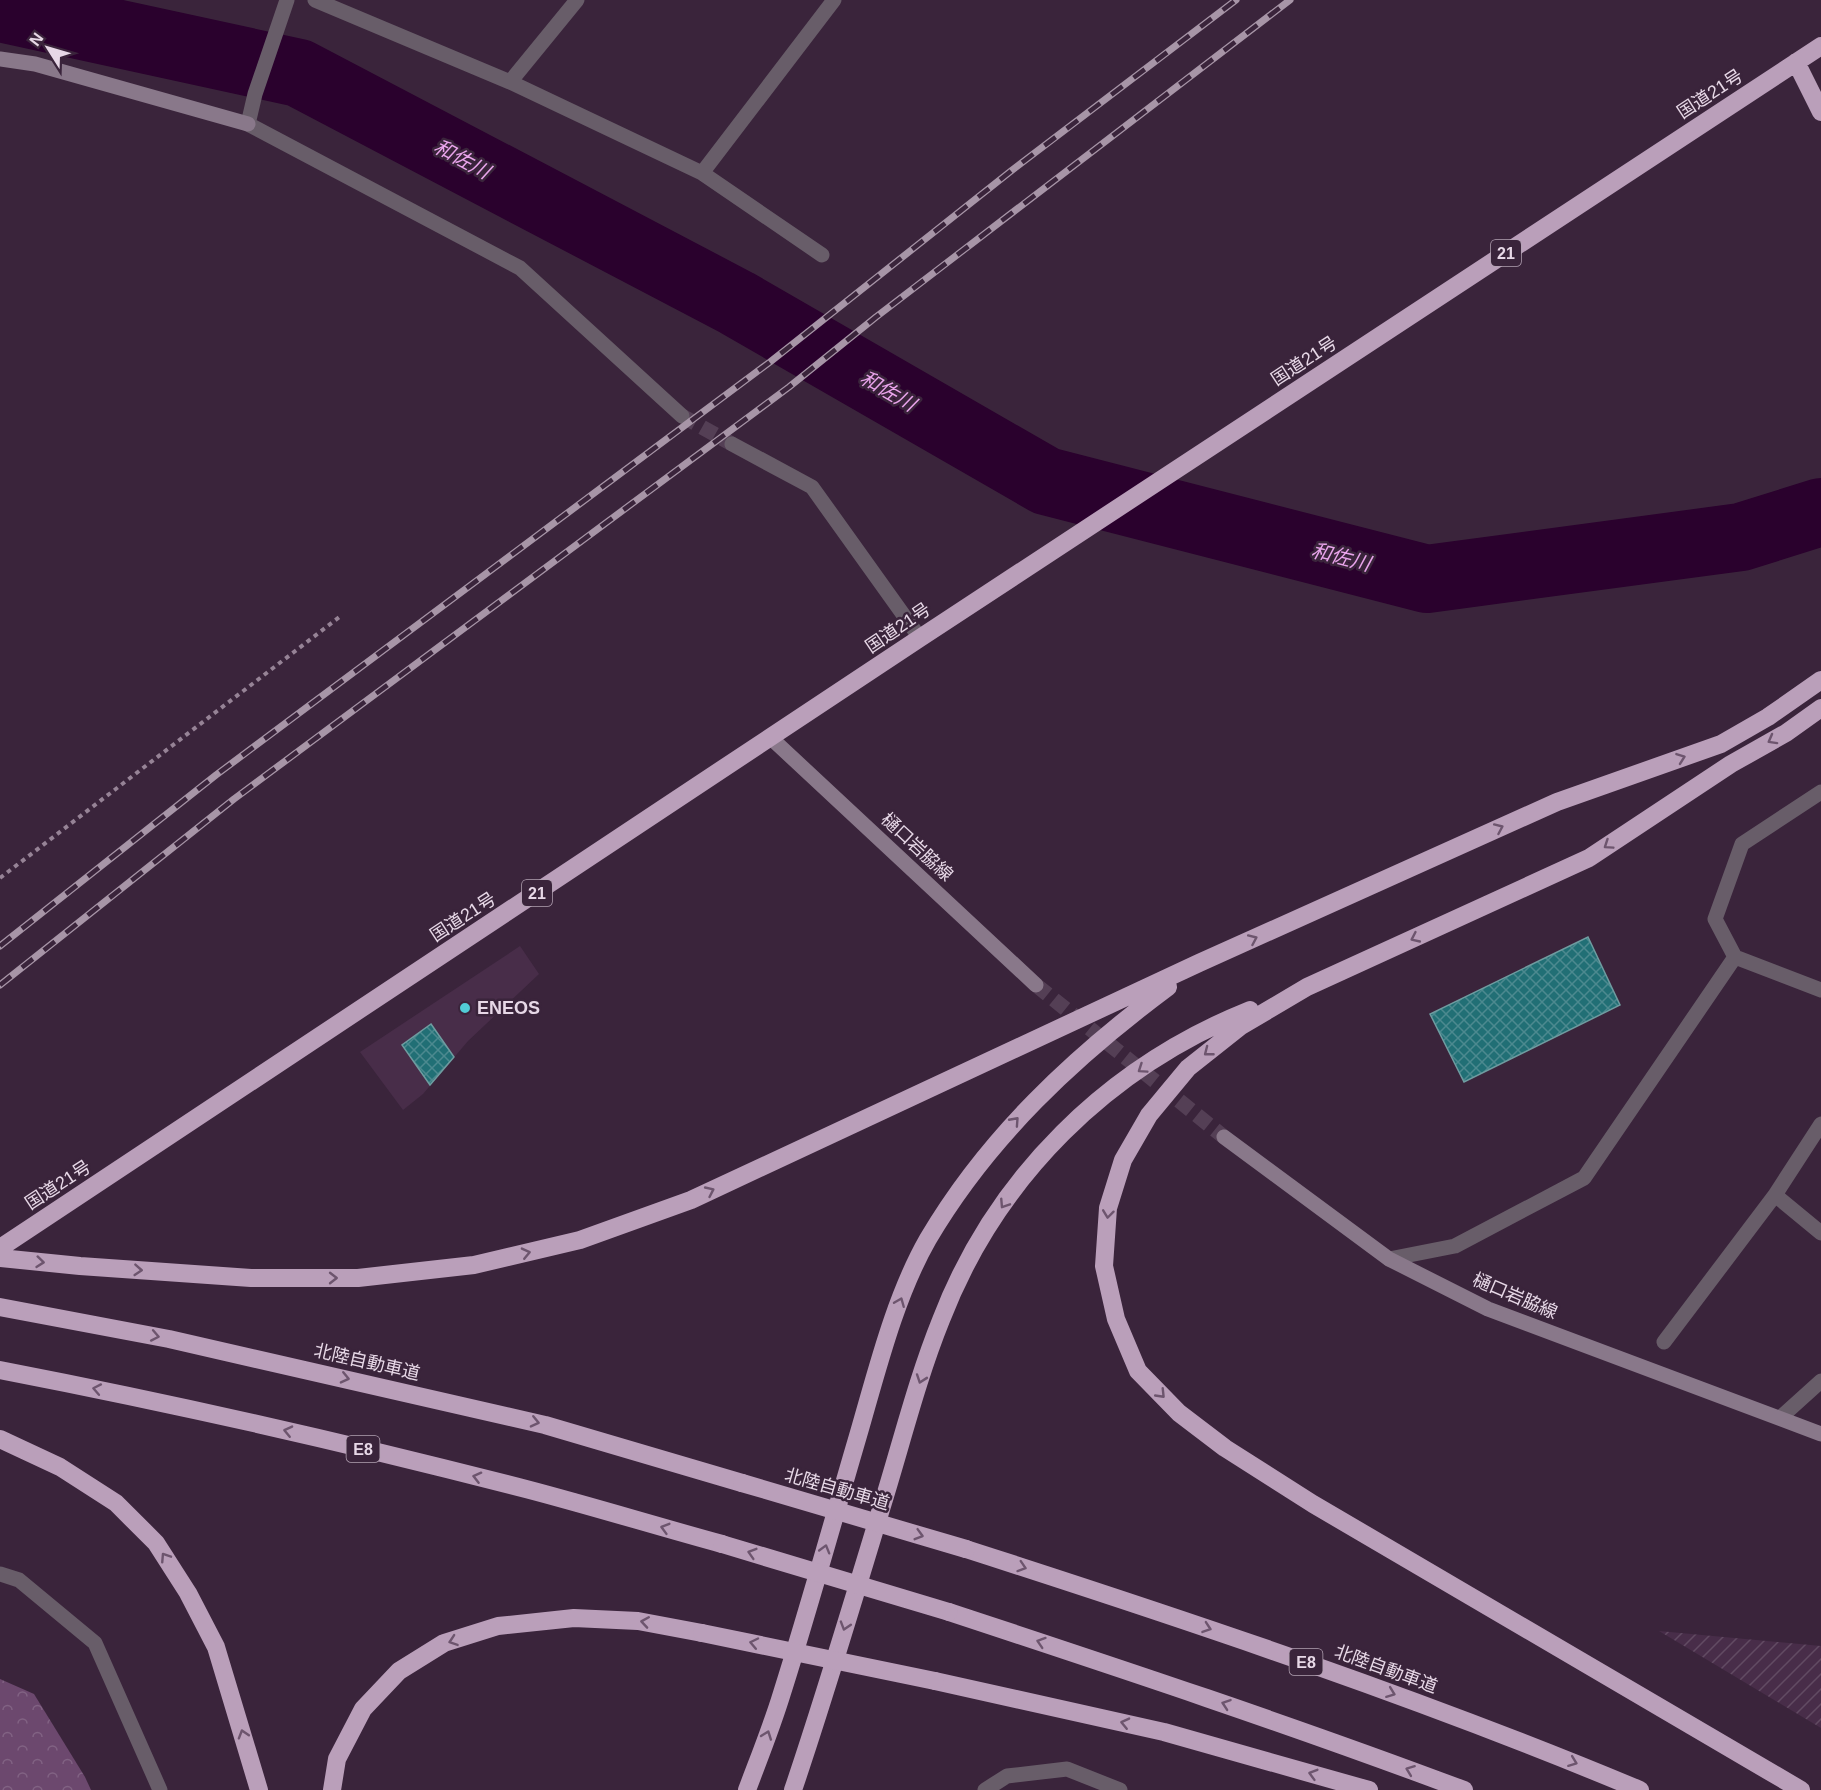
<svg xmlns="http://www.w3.org/2000/svg" width="1821" height="1790" viewBox="0 0 1821 1790" font-family="Helvetica,'Noto Sans JP',sans-serif">
<style>
.built{fill:#482d49}
.industrial{fill:url(#industrial-furrows)}
.forest{fill:url(#forest-crowns)}
.lines{fill:none;stroke-linecap:round;stroke-linejoin:round}
.river{stroke:#2a012d;stroke-width:68}
.building{fill:url(#building-cross-hatch);stroke:#6f9ca0;stroke-width:1.5}
.street-tunnel{stroke:#543f55;stroke-width:15;stroke-dasharray:15 8;stroke-linecap:butt}
.secondary-tunnel{stroke:#543f55;stroke-width:15;stroke-dasharray:15 8;stroke-linecap:butt}
.path{stroke:#968396;stroke-width:4;stroke-dasharray:4.5 4.5;stroke-linecap:butt}
.street{stroke:#685d69;stroke-width:15}
.secondary{stroke:#89788a;stroke-width:15}
.highway{stroke:#ba9fba;stroke-width:18}
.rail-casing{stroke:#a795a7;stroke-width:7}
.rail{stroke:#3a243b;stroke-width:4.5;stroke-dasharray:14;stroke-linecap:butt}
.highway-bridge{stroke:#ba9fba;stroke-width:18}
.oneway{stroke:#6d556e}
.poi-dot{fill:#52ccd6;stroke:#3a243b;stroke-width:2}
.labels{text-anchor:middle;stroke-width:5;stroke-linejoin:round;paint-order:stroke}
.shield{fill:#3a243b;stroke:#b3a2b3;stroke-width:1.5}
.shield-label{font-size:16px;font-weight:bold;fill:#e7d8e7}
.street-label{font-size:18px;fill:#e7d8e7;stroke:#3a243b}
.poi-label{font-size:18px;font-weight:bold;fill:#e7d8e7;stroke:#3a243b;text-anchor:start}
.water-label{font-size:20px;font-style:italic;fill:#e9a4eb;stroke:#3a243b}
</style>
<defs>
<pattern id="industrial-furrows" width="10" height="10" patternUnits="userSpaceOnUse" patternTransform="scale(1.5)"><rect width="10" height="10" fill="#482d49"/><path d="M-1 1l2-2M0 10L10 0M9 11l2-2" fill="none" stroke="#624b63"/></pattern>
<pattern id="forest-crowns" width="20" height="18" patternUnits="userSpaceOnUse" patternTransform="scale(1.5)"><rect width="20" height="18" fill="#6c486e"/><path d="M2 6a3 3 0 1 1 6 0M12 15a3 3 0 1 1 6 0" fill="none" stroke="#816283"/></pattern>
<pattern id="building-cross-hatch" width="8" height="8" patternUnits="userSpaceOnUse" patternTransform="scale(1.5)"><rect width="8" height="8" fill="#216f75"/><path d="M0 0l8 8M0 8l8-8" fill="none" stroke="#4c898f"/></pattern>
</defs>
<rect width="100%" height="100%" fill="#3a243b"/>
<path class="built" d="M520,946l19,28 -71,67 -45,53 -20,16 -43,-58z"/>
<path class="industrial" d="M1659,1631l162,15v82z"/>
<path class="forest" d="M0,1679l34,15 51,83 6,13h-91z"/>
<g class="lines">
<path class="river" d="M0,8l299,65 438,230 309,178 381,98 314,-42 80,-25"/>
</g>
<path class="building" d="M1588,937l32,68 -156,77 -34,-68z
M431,1024l23,33 -24,28 -28,-40z"/>
<g class="lines">
<path class="street-tunnel" d="M682,416l50,28"/>
<path class="secondary-tunnel" d="M1036,985l188,152"/>
<path class="path" d="M0,878l342,-263"/>
<path class="street" d="M287,0l-32,94 -7,30 272,144 162,148
M315,0l195,82 192,91 120,82
M510,82l67,-82
M702,173l132,-173
M732,444l80,43 108,151
M1735,957l-20,-38 27,-75 79,-52
M1821,1124l-46,71 46,38
M1389,1259l66,-13 129,-68 151,-221 86,33
M1664,1342l111,-147
M1780,1418l41,-37
M0,1574l19,6 76,63 65,147
M985,1790l22,-14 60,-7 53,21"/>
<path class="secondary" d="M0,59l35,5 213,60
M771,738l265,247
M1224,1137l165,122 99,50 333,125"/>
<path class="highway" d="M1796,62l25,50
M0,1248l920,-610 901,-592
M0,1258l80,8 171,12h107l116,-13 106,-25 111,-40 508,-237 358,-161 164,-58 47,-27 53,-37
M0,1307l169,32 376,86 197,58
M0,1370c176,34 352,74 526,119 65,17 130,37 196,55
M0,1439l60,28 56,36 40,40 32,50 28,54 43,143
M966,1549c227,73 454,149 674,241
M949,1612c173,57 345,114 515,178
M935,1681l229,51 205,58
M332,1790l5,-31 26,-50 36,-38 45,-28 54,-17 76,-8 64,3 64,12
M747,1790c12,-32 25,-64 35,-97 26,-82 49,-165 73,-247 20,-67 38,-146 73,-207 60,-102 146,-182 240,-252
M793,1790c33,-97 62,-196 92,-294 18,-59 33,-119 56,-176 55,-143 167,-253 309,-310
M1801,1790l-488,-286 -88,-56 -46,-35 -41,-42 -22,-52 -12,-53 4,-58 15,-48 26,-45 39,-47 53,-42 66,-39 282,-129 142,-94 55,-31 35,-25"/>
<defs>
<path id="rail" d="M0,946l216,-171 554,-413 241,-191 225,-171
M0,985l234,-186 555,-412 87,-70 414,-317"/>
</defs>
<use href="#rail" class="rail-casing"/>
<use href="#rail" class="rail"/>
<path class="highway-bridge" d="M742,1483l224,66
M722,1544l227,68
M702,1633l233,48"/>
</g>
<defs><path id="oneway-chevron" d="M-2-3.5L2.5 0L-2 3.5" fill="none" stroke-width="1.6" stroke-linecap="round" stroke-linejoin="round" transform="scale(1.5)"/></defs>
<g class="oneway">
<use href="#oneway-chevron" transform="translate(1772 740) rotate(151)"/>
<use href="#oneway-chevron" transform="translate(1681 758) rotate(-20)"/>
<use href="#oneway-chevron" transform="translate(1499 828) rotate(-24)"/>
<use href="#oneway-chevron" transform="translate(1608 845) rotate(146)"/>
<use href="#oneway-chevron" transform="translate(1415 938) rotate(155)"/>
<use href="#oneway-chevron" transform="translate(1253 939) rotate(-24)"/>
<use href="#oneway-chevron" transform="translate(1208 1052) rotate(142)"/>
<use href="#oneway-chevron" transform="translate(1142 1069) rotate(146)"/>
<use href="#oneway-chevron" transform="translate(1015 1121) rotate(-48)"/>
<use href="#oneway-chevron" transform="translate(710 1191) rotate(-25)"/>
<use href="#oneway-chevron" transform="translate(1004 1204) rotate(123)"/>
<use href="#oneway-chevron" transform="translate(1108 1214) rotate(97)"/>
<use href="#oneway-chevron" transform="translate(526 1253) rotate(-13)"/>
<use href="#oneway-chevron" transform="translate(40 1262) rotate(6)"/>
<use href="#oneway-chevron" transform="translate(138 1270) rotate(4)"/>
<use href="#oneway-chevron" transform="translate(333 1278)"/>
<use href="#oneway-chevron" transform="translate(900 1302) rotate(-68)"/>
<use href="#oneway-chevron" transform="translate(155 1336) rotate(11)"/>
<use href="#oneway-chevron" transform="translate(345 1378) rotate(13)"/>
<use href="#oneway-chevron" transform="translate(921 1379) rotate(109)"/>
<use href="#oneway-chevron" transform="translate(97 1389) rotate(-169)"/>
<use href="#oneway-chevron" transform="translate(1161 1394) rotate(46)"/>
<use href="#oneway-chevron" transform="translate(535 1422) rotate(13)"/>
<use href="#oneway-chevron" transform="translate(288 1431) rotate(-167)"/>
<use href="#oneway-chevron" transform="translate(477 1477) rotate(-166)"/>
<use href="#oneway-chevron" transform="translate(665 1528) rotate(-164)"/>
<use href="#oneway-chevron" transform="translate(919 1535) rotate(16)"/>
<use href="#oneway-chevron" transform="translate(825 1549) rotate(-74)"/>
<use href="#oneway-chevron" transform="translate(752 1553) rotate(-163)"/>
<use href="#oneway-chevron" transform="translate(165 1557) rotate(-123)"/>
<use href="#oneway-chevron" transform="translate(1022 1567) rotate(18)"/>
<use href="#oneway-chevron" transform="translate(645 1622) rotate(-171)"/>
<use href="#oneway-chevron" transform="translate(845 1626) rotate(107)"/>
<use href="#oneway-chevron" transform="translate(1207 1628) rotate(19)"/>
<use href="#oneway-chevron" transform="translate(453 1641) rotate(161)"/>
<use href="#oneway-chevron" transform="translate(1041 1642) rotate(-162)"/>
<use href="#oneway-chevron" transform="translate(754 1643) rotate(-168)"/>
<use href="#oneway-chevron" transform="translate(1391 1693) rotate(21)"/>
<use href="#oneway-chevron" transform="translate(1226 1704) rotate(-161)"/>
<use href="#oneway-chevron" transform="translate(1125 1723) rotate(-167)"/>
<use href="#oneway-chevron" transform="translate(243 1734) rotate(-107)"/>
<use href="#oneway-chevron" transform="translate(767 1735) rotate(-70)"/>
<use href="#oneway-chevron" transform="translate(1573 1762) rotate(21)"/>
<use href="#oneway-chevron" transform="translate(1410 1770) rotate(-159)"/>
<use href="#oneway-chevron" transform="translate(1313 1774) rotate(-164)"/>
</g>
<circle class="poi-dot" cx="465" cy="1008" r="6"/>
<g class="labels">
<g class="shield">
<rect x="1491" y="240" width="30" height="26" rx="4.5"/>
<rect x="522" y="880" width="30" height="26" rx="4.5"/>
<rect x="346.5" y="1436" width="33" height="26" rx="4.5"/>
<rect x="1289.5" y="1649" width="33" height="26" rx="4.5"/>
</g>
<g class="shield-label">
<text x="1506" y="259">21</text>
<text x="537" y="899">21</text>
<text x="363" y="1455">E8</text>
<text x="1306" y="1668">E8</text>
</g>
<g class="street-label">
<text transform="translate(1710 94) rotate(-33)" y="6">国道21号</text>
<text transform="translate(1304 361) rotate(-33)" y="6">国道21号</text>
<text transform="translate(898 628) rotate(-34)" y="6">国道21号</text>
<text transform="translate(917 847) rotate(43)" y="6">樋口岩脇線</text>
<text transform="translate(463 917) rotate(-33)" y="6">国道21号</text>
<text transform="translate(58 1185) rotate(-33)" y="6">国道21号</text>
<text transform="translate(1515 1296) rotate(23)" y="6">樋口岩脇線</text>
<text transform="translate(367 1362) rotate(13)" y="6">北陸自動車道</text>
<text transform="translate(837 1489) rotate(16)" y="6">北陸自動車道</text>
<text transform="translate(1386 1669) rotate(20)" y="6">北陸自動車道</text>
</g>
<g class="poi-label">
<text x="477" y="1014">ENEOS</text>
</g>
<g class="water-label">
<text transform="translate(462 159) rotate(28)" y="7">和佐川</text>
<text transform="translate(888 391) rotate(30)" y="7">和佐川</text>
<text transform="translate(1341 557) rotate(14)" y="7">和佐川</text>
</g>
</g>
<g transform="translate(48 48) rotate(307)" stroke="#3a243b" stroke-width="4.5" paint-order="stroke">
<path d="M0-4.5L10 22L0 15L-10 22Z" fill="#e7d8e7"/>
<text y="-9" font-size="16" font-weight="bold" text-anchor="middle" fill="#e7d8e7">N</text>
</g>
</svg>
